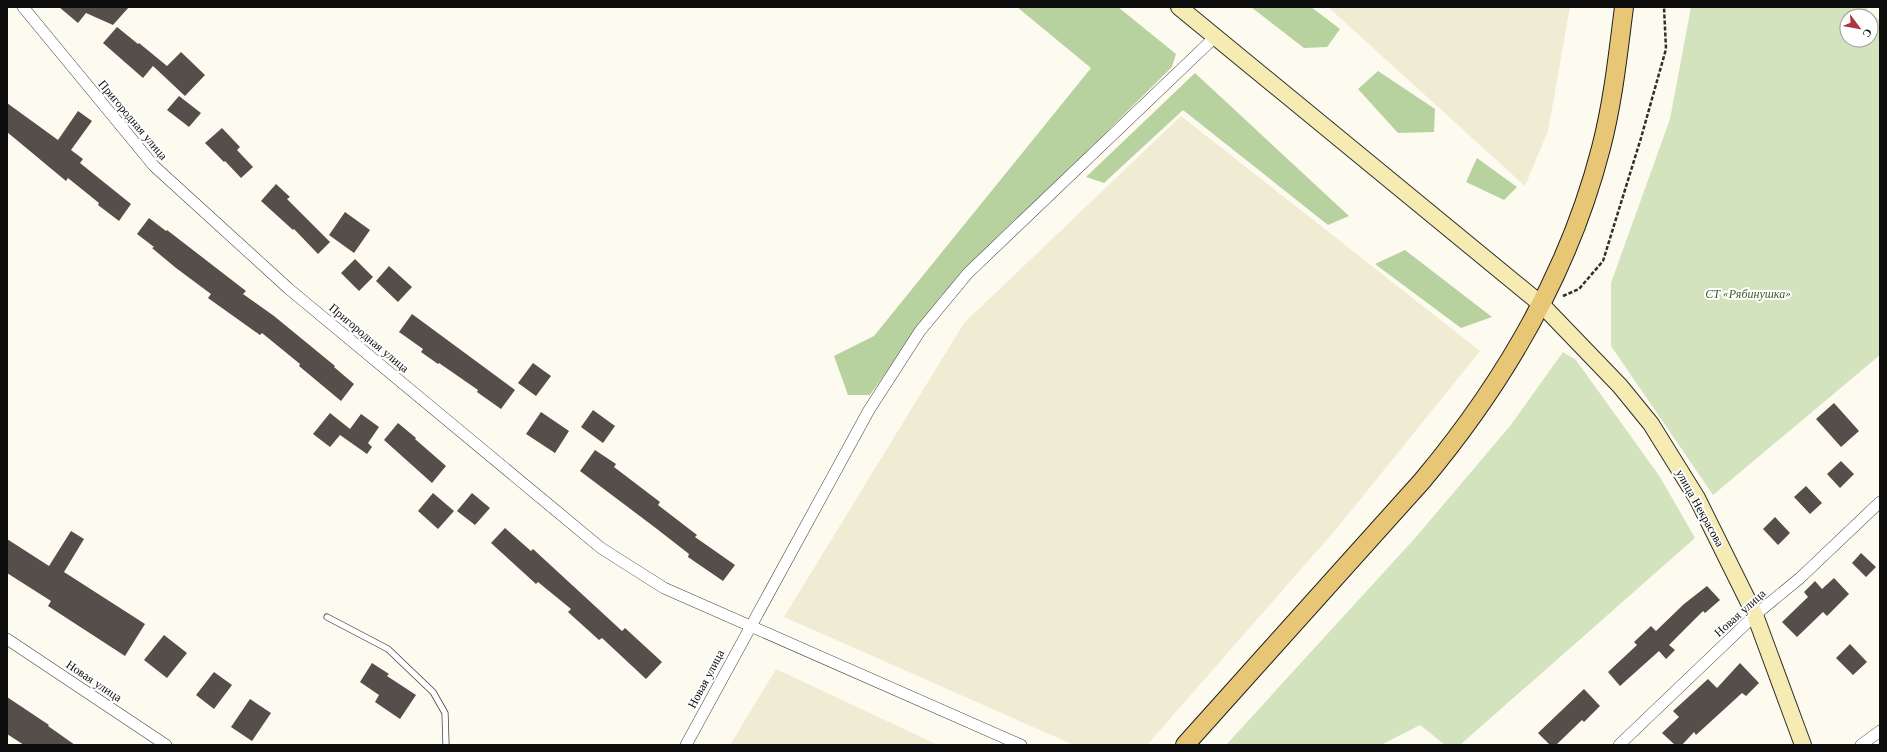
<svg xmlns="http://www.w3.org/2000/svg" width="1887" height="752" viewBox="0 0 1887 752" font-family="'Libre Baskerville',serif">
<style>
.farmland{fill:#f0ecd3}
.green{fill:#d3e3bd;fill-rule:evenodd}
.forest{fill:#b8d29f}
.building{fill:#554e4b}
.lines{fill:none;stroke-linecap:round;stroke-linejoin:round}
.lane-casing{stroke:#404040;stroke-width:7}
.street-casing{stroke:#404040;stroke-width:12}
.secondary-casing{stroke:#2f2f2f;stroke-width:18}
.primary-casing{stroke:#1e1e1e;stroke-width:20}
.path{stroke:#2f2f2f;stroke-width:2.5;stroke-dasharray:4 2;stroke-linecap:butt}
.lane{stroke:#fff;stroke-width:5.5}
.street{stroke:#fff;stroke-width:11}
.secondary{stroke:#f5ebb3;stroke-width:16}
.primary{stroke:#e7c776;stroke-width:18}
.labels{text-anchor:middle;stroke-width:4;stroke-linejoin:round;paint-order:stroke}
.street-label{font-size:12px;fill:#0d0d0d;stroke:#fff}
.park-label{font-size:12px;font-style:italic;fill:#345d26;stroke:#fff}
</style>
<rect width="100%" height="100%" fill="#fdfaf0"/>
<path class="farmland" d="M1328,7h242l-22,124 -23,55z
M1181,116l299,235 -142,176 -191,218h-73l-290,-128 180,-294z
M776,669l162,76h-208z"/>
<path class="green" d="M1691,7h174l15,14v334l-167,140 -102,-149v-63l59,-164zM1847,16h24v24h-24z
M1563,352l13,8 84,117 35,61 -235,207h-15l-25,-20 -39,20h-155l190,-208 94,-111z"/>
<path class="forest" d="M1017,7h101l58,47 -4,13 -231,229 -71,99h-22l-14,-39 40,-20 217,-268z
M1251,7h60l29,22 -13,18 -23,1z
M1378,71l57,38 -1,23 -36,1 -40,-44z
M1195,73l154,143 -21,9 -145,-115 -79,73 -18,-6z
M1477,158l40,29 -13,13 -38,-18z
M1405,250l87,67 -31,11 -86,-64z"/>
<path class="building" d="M59,7h70l-16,18 -27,-12 -8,10z
M117,27l21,17 1,-1 28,23 14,-14 24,23 -20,21 -32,-30 -10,12 -40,-35z
M179,96l22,17 -12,14 -22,-17z
M7,103l51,37 20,-29 14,10 -21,29 12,9 -3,4 51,41 -12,17 -21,-16 1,-2 -31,-25 -2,3 -59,-49z
M222,128l18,19 -3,3 16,17 -12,11 -16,-17 -1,1 -19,-19z
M276,184l14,13 -3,2 43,43 -12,12 -24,-25 -1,1 -32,-29z
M345,212l25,18 -16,23 -25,-18z
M149,218l17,13 1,-1 79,61 -3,3 31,22 61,50 -1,1 20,17 -13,17 -42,-35 1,-2 -38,-31 -2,2 -52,-37 3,-4 -35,-26 -24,-20 2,-1 -17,-13z
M355,259l18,18 -14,14 -18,-18z
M389,266l23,21 -14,15 -22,-21z
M412,314l103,76 -14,19 -24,-17 1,-2 -39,-27 -1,1 -17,-12 2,-3 -24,-17z
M533,363l18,13 -15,20 -18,-13z
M1834,403l25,28 -18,16 -25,-28z
M593,410l22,16 -12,17 -22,-16z
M541,412l28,19 -14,22 -29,-19z
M330,413l20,16 11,-15 18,13 -11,16 4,4 -5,7 -27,-19 -10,12 -17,-13z
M398,423l18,15 -1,1 31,27 -14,17 -48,-43z
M595,450l21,14 -2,3 46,35 -2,3 39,30 -2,2 40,28 -12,16 -35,-24 1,-3 -32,-25 -77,-58z
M1841,461l13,13 -14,14 -13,-14z
M1806,486l16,17 -12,11 -16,-17z
M433,493l21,18 -16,18 -20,-18z
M472,493l18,15 -15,17 -18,-14z
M1775,517l15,16 -12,12 -15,-16z
M505,528l26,23 2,-2 89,82 3,-3 37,34 -16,17 -44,-41 -3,2 -31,-28 3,-3 -33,-27 -2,2 -45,-41z
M71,531l13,8 -20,33 81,52 -20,32 -77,-50 3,-5 -44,-28v-34l42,27z
M1861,553l15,14 -10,10 -14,-14z
M1834,578l15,16 -22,22 -4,-4 -26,25 -15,-15 26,-25 -4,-5 11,-11 7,8z
M1707,586l13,14 -15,13 -2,-2 -34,34 6,5 -9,9 -7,-8 -39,35 -12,-14 29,-27 -3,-3 17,-16 5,5 28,-27z
M164,635l23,18 -20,25 -23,-18z
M1850,644l17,18 -14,13 -17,-17z
M372,663l17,11 -2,2 29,19 -16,24 -25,-17 4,-7 -19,-13z
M1740,663l19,20 -13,13 -4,-3 -46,42 -2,-3 -12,13h-7l-13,-12 17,-16 -6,-6 35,-32 9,9z
M214,672l18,13 -18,24 -18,-14z
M1584,689l16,17 -16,16 -2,-2 -26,25h-6l-12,-12z
M7,697l42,28 -1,1 27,19h-51l-17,-11z
M250,699l21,14 -19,28 -21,-14z"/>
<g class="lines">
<defs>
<path id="lane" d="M327,617l61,32 45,43 12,21 1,32"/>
<path id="street" d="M23,7l131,159 135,123 312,259 63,40 357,157
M7,639l159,106
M686,745l183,-335 51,-79 48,-58 247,-236
M1619,745l136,-130 45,-37 80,-76
M1861,745l19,-14"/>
<path id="secondary" d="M1179,7l363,298 78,81 31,38 46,74 58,117 48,130"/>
<path id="primary" d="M1185,745l237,-264c82,-98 147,-209 179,-333 12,-46 17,-94 23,-141"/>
</defs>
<use href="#lane" class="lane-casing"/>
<use href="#street" class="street-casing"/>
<use href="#secondary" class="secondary-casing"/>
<use href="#primary" class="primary-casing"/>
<path class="path" d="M1563,296l16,-7 24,-28 38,-123 25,-89 -2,-42"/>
<use href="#lane" class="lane"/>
<use href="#street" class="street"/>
<use href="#secondary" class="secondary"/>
<use href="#primary" class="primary"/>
</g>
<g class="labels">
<g class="street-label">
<text transform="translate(133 120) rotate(50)" y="4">Пригородная улица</text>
<text transform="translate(369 338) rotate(40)" y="4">Пригородная улица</text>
<text transform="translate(1700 508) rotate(61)" y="4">улица Некрасова</text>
<text transform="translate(1740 613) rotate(-42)" y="4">Новая улица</text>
<text transform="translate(706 679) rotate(-62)" y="4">Новая улица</text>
<text transform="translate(94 681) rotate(34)" y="4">Новая улица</text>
</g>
<g class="park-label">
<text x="1748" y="298">СТ «Рябинушка»</text>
</g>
</g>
<rect width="1887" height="752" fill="none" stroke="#0d0d0d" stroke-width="16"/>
<g transform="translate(1859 28) rotate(122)"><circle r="19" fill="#ffffff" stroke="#9e9e9e"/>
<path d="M0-3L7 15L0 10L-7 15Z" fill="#ac3741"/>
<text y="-6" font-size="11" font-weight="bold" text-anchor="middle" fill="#0d0d0d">С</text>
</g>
</svg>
